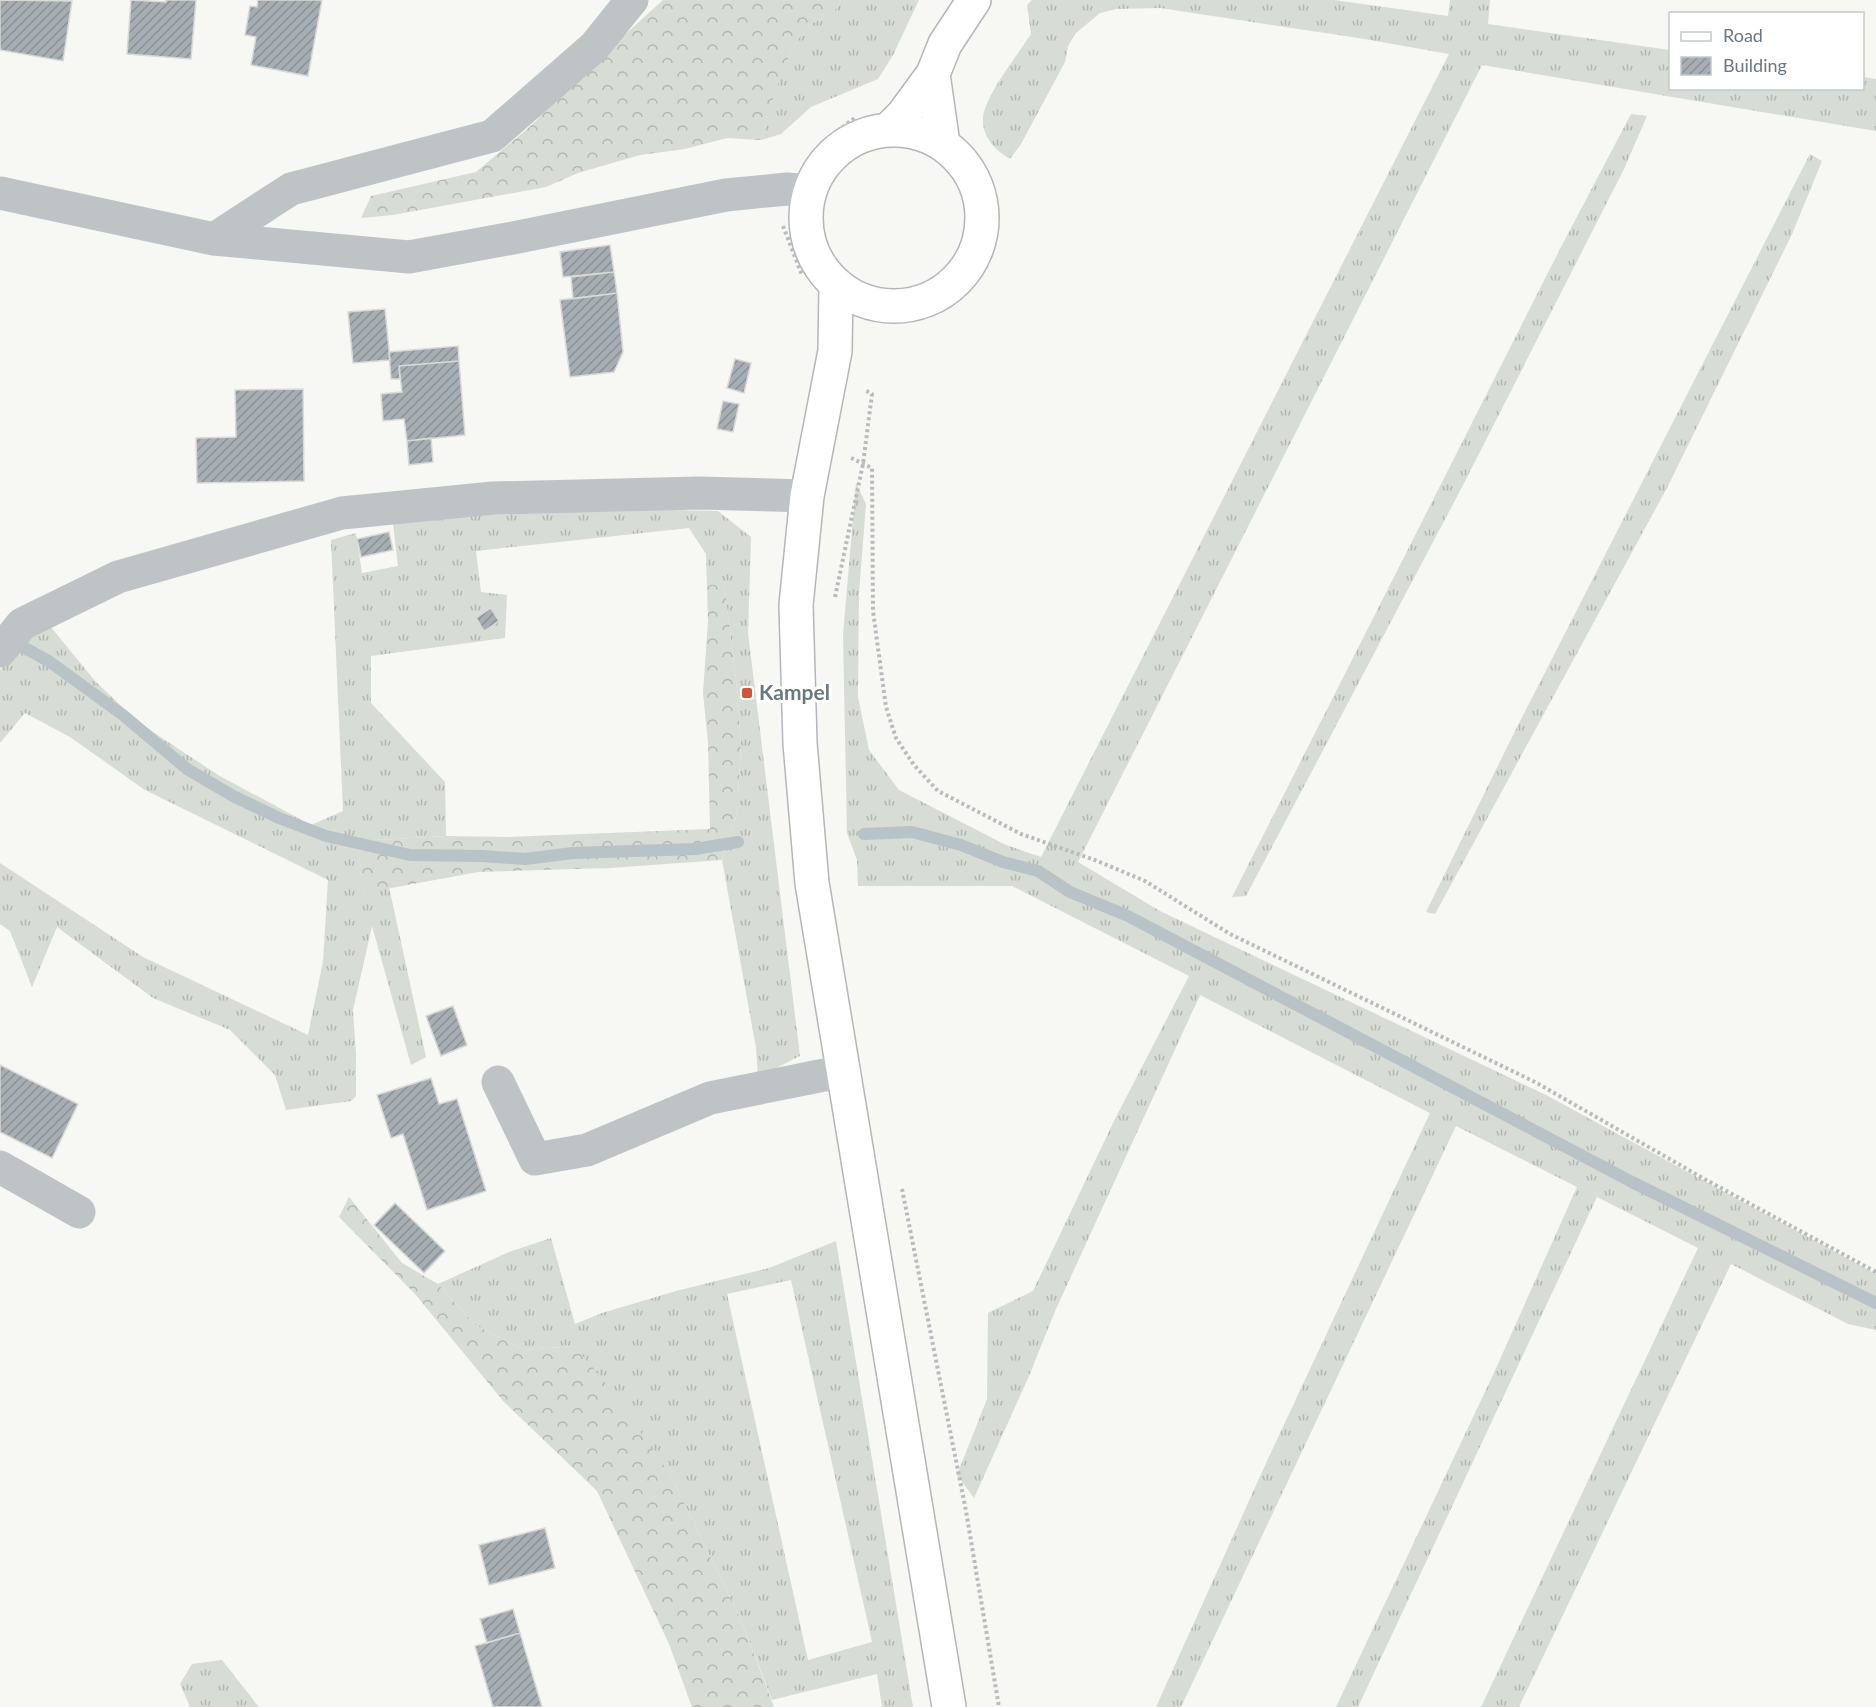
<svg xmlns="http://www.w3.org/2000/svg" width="1876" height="1707" viewBox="0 0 1876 1707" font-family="Lato,sans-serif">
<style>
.grass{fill:url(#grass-tufts);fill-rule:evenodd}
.forest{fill:url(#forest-crowns)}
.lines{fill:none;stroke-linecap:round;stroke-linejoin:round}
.stream{stroke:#b7c3c6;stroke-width:12}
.building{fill:url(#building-hatch);stroke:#d9d9d7;stroke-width:1.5}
.secondary-casing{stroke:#b1b7bb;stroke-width:36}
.path{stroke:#b9bcbe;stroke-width:4;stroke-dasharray:3 3;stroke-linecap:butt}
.street{stroke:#bec3c6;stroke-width:33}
.secondary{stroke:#fff;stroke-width:33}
.poi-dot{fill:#d55436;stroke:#fff;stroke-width:2}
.labels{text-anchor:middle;stroke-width:6;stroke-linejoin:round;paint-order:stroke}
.poi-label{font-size:21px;font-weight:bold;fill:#687883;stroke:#fff;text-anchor:start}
</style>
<defs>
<pattern id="grass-tufts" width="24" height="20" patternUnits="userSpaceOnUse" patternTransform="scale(1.5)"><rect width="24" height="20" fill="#d7dcd4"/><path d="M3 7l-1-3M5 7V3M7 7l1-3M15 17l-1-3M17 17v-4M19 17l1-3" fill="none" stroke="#b2b7b1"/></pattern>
<pattern id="forest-crowns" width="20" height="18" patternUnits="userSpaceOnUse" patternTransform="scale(1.5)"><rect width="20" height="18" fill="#d7dcd4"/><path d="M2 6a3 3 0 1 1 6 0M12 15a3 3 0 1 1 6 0" fill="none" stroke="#b2b7b1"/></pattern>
<pattern id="building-hatch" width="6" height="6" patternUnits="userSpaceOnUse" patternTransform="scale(1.5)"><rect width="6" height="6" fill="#a6aeb3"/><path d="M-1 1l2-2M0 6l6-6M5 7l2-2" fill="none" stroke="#8b9297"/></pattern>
</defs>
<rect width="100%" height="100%" fill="#f7f7f4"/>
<path class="grass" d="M841,0h78l-26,55 -15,24 -67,28 -30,27 -20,6c11,-36 19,-76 42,-108 10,-14 32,-15 38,-32z
M1032,0h302l114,16 2,-16h40l-2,24 182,26v38h192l1,-11 13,2v52l-394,-66 -404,797 82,49 386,184 330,179v56l-28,-6 -117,-60 -212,443h-38l217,-459 -101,-51 -239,510h-22l157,-332 84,-188 -121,-61 -275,581h-25l111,-246 163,-348 -230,-118 -144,314 -27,67 -55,122 -17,-23 30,-76 1,-86 45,-22 82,-172 74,-143 -177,-90h-154l-1,-26 -10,-27 -4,-198 13,-152 10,21 -7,89 -1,104 11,53 30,40 107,55 35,12 408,-803 -84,-15 -205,-31 -44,1 -16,4 -24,20 -8,13 -3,16 -44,82 -11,15c-14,-8 -28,-22 -27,-40 0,-21 36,-66 48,-85l-4,-29z
M1631,114l16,2 -23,53 -163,320 -215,407 -14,1 328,-648z
M1810,154l12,7 -30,73 -124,252 -233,428 -9,-2 89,-181z
M630,509l88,2 33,26 -3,96 52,423 -42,21 -2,-29 -34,-188 15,-45 4,-71 -4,-56 -13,-105 -17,3 -1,-32 -17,-26 -213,23 5,41 26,3 -2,43 -134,18v47l74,79 1,54 -89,5 7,51 25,-5 37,170 -15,8 -39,-139 -19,84 3,44v42l-5,5 -65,9 -11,-35 -45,-45 -77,-32 -96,-71 -25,60 -22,-56 -10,-7v-61l143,94 165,78 15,-74 5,-81 -183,-90 -75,-53 -45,-24 -25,30v-73l46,-49 49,60 43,41 80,53 93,50 32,-14 -12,-271 25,-7 6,40 36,-7 -5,-42 51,-10z
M551,1238l24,86 27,-11 74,-22 93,-23 67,-27 77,466h-31l-5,-33 -105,26 -31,-80 -70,-144 -97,-130 -49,4 -50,-25 -37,-41 71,-32zM791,1280l81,362 -64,18 -81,-366z
M222,1660l37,47h-69l-10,-23 12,-20z"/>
<path class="forest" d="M663,0h178c-5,17 -28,18 -38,32 -22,31 -31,72 -42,108l-34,-2 -42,11 -45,6 -62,18 -32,14 -153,28 -32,3 10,-22 105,-24 57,-48 43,-45z
M724,582l13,106 4,56 -4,71 -15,45 -112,8 -132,4 -114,21 -7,-52 89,-5 60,1 204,-8 -2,-87 -5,-49 5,-72 -1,-35z
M349,1197l53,66 36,21 37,41 50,25 49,-4 28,32 69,98 70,144 33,87h-82l-23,-63 -72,-153 -93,-89 -89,-108 -76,-77z"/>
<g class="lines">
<path class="stream" d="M11,640l39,22 73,53 64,54 46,27 46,22 47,18 84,19 72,1 43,3 48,-6 122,-4 43,-7
M864,834l48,-2 49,13 42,17 35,9 32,21 58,24 504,266 244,121"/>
</g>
<path class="building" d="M0,0l72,1 -9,60 -63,-11z
M131,0l35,2v-2h30l-5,59 -64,-5z
M258,0h64l-14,76 -57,-11 5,-28 -11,-2 5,-29 7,1z
M610,245l4,27 -51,5 -3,-25z
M614,272l3,21 -44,6 -2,-22z
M617,293l6,59 -9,20 -44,5 -10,-77z
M385,309l5,51 -37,3 -5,-51z
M458,346l1,15 -60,5 1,13h-9l-2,-27z
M735,359l16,4 -7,30 -17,-5z
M459,361l6,74 -58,6 -3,-22 -21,2 -2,-27 21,-2 -3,-26z
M303,389l1,92 -107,2 -1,-45 40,-1 -1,-47z
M723,401l16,3 -6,28 -16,-3z
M431,438l2,24 -24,3 -2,-24z
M389,532l4,18 -32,7 -4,-18z
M491,608l8,13 -15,10 -8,-13z
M453,1006l14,39 -26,11 -15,-40z
M0,1065l78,39 -26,54 -52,-26z
M431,1078l8,26 18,-5 29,92 -59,19 -24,-76 -12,4 -14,-43z
M395,1203l50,48 -21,22 -50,-48z
M545,1528l10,40 -66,17 -10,-40z
M513,1609l7,24 -33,10 -7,-24z
M520,1633l22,74h-49l-18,-61z"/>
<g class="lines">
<defs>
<path id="secondary" d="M933,74l10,70
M889,129l14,-14 30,-41 12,-30 29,-44
M806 218a88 88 0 1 1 176 0a88 88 0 1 1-176 0Z
M836,285l-1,66 -28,145 -11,109 4,138 12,140 137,824"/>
</defs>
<use href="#secondary" class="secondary-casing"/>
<path class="path" d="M811,155l12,-13 33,-25
M783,226l19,49
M851,458l21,10 1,143 13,96 10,31 18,27 24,26 83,43 74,26 50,21 85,53 305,148 173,99 168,91
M835,597l28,-133 9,-70 -7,-4
M902,1189l64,322 33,196"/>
<path class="street" d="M0,193l214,46 195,18 104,-19 213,-43 61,-6 23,2
M214,239l77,-50 201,-53 102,-89 38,-47
M0,651l22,-27 96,-47 224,-64 151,-15 206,-5 108,3
M498,1082l37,77 52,-9 123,-52 134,-27
M0,1167l79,45"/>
<use href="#secondary" class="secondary"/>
</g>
<rect class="poi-dot" x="741" y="687" width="12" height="12" rx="3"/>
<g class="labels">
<g class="poi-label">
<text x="759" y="700">Kampel</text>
</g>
</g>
<rect x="1669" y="12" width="195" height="78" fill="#ffffff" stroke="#c3c9cd" stroke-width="1.5"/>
<rect x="1681" y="32" width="30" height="9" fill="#ffffff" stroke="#c3c9cd" stroke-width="1.5"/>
<text x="1723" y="42" font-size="18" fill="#687883">Road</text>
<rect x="1681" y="57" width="30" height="18" fill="url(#building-hatch)" stroke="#c3c9cd" stroke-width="1.5"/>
<text x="1723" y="72" font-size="18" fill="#687883">Building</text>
</svg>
